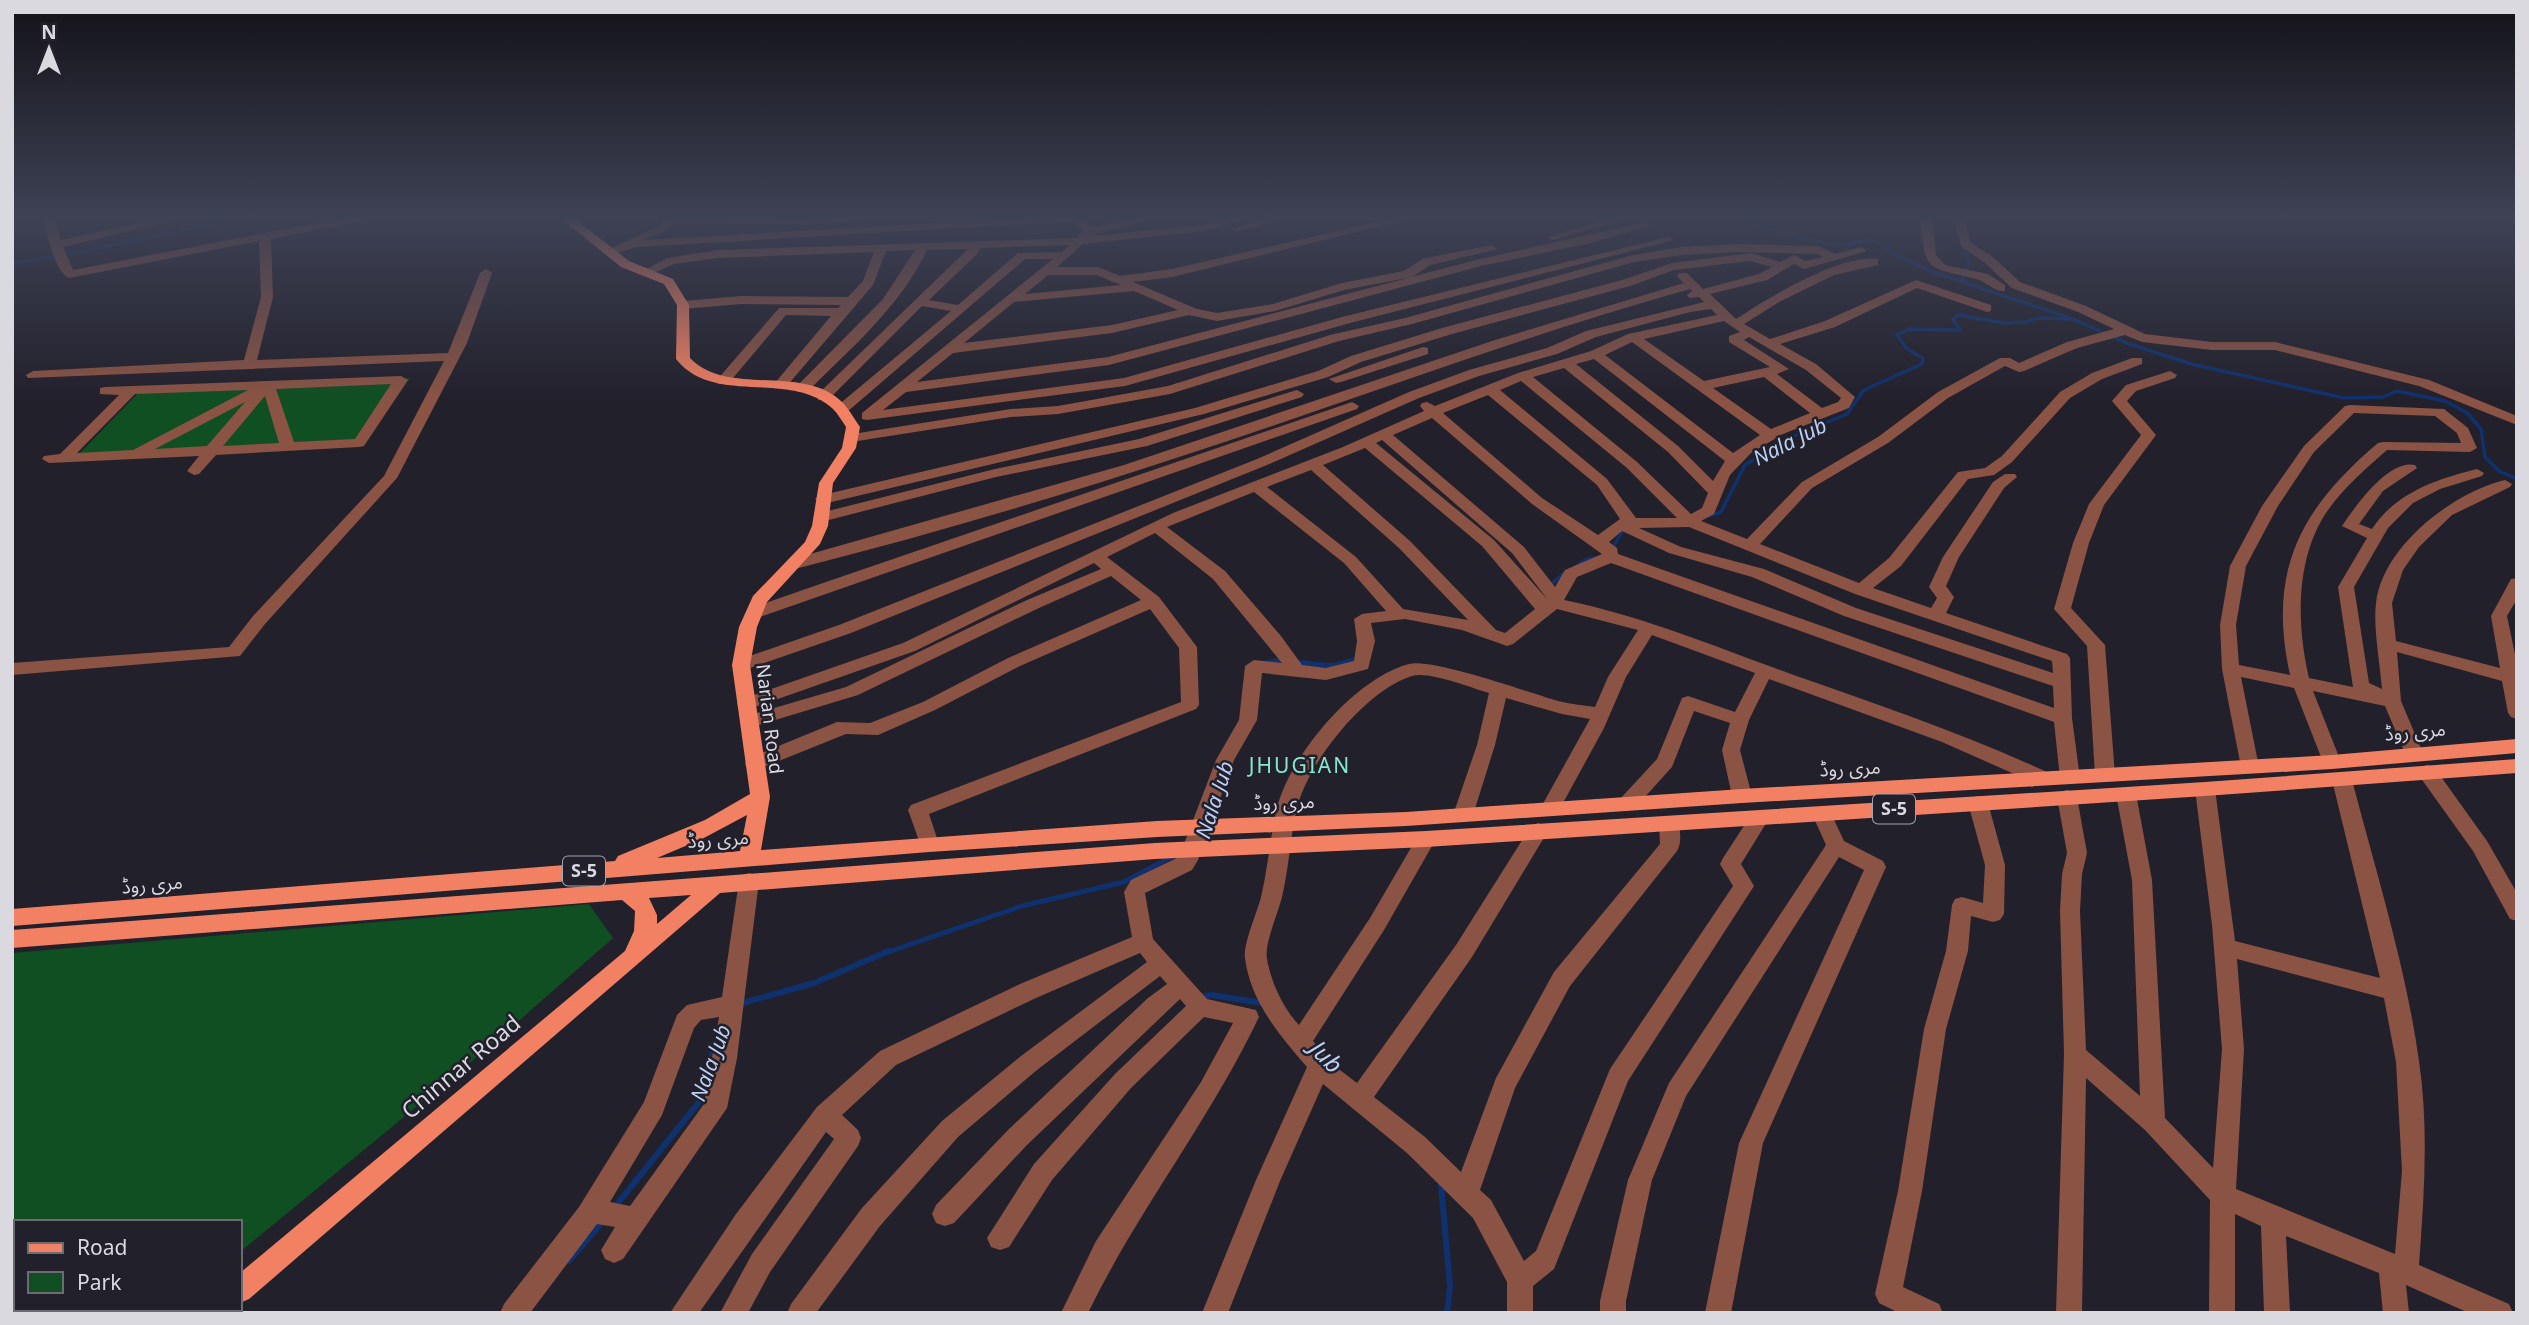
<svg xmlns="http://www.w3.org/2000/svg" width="2529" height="1325" viewBox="0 0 2529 1325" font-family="'Noto Sans','Noto Sans Arabic',sans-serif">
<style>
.green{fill:#104f21}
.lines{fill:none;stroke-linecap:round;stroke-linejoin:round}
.stream-far2{stroke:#0f316e;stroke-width:3.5}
.stream-far1{stroke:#0f316e;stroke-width:5}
.stream{stroke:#0f316e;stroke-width:6}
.minor{fill:#8a5344;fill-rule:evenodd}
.major{fill:#f28062;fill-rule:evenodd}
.labels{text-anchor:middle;stroke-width:5;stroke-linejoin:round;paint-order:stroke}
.shield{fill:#22202b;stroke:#a3a2aa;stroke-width:2}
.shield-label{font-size:18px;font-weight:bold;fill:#dad9e0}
.street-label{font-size:19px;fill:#dad9e0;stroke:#22202b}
.water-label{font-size:21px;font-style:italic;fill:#bad0f5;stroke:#22202b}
.neighbourhood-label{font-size:21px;letter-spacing:2px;fill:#86e7ce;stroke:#22202b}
.near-street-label{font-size:23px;fill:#dad9e0;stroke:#22202b}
.near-water-label{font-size:24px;font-style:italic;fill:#bad0f5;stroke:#22202b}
</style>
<rect width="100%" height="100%" fill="#22202b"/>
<path class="green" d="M410,378l-44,62 -288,15 62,-64z
M589,904l24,34 -124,109 -249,205v-30h-224v87h154l-5,4h-153v-360z"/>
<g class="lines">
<path class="stream-far2" d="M1734,216l30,12 59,15 27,2 16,-5 15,3 16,13 36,16 140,47 56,25 62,20 153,34 39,-1 14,-6 48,10 22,12 14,16 4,28 14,14 18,8
M1953,216l16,48 -6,10 1,8
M70,254l178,-38
M12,263l42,-6
M1709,516l12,-4 24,-47 49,-29 53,-22 17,-24 58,-26 1,-6 -16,-9 -10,-14 12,-6 51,1 -7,-11 5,-4 46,8 22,-1 11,-4 36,1
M1611,551l13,-23
M1575,567l12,-8 8,-1
M1550,585l14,-12"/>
<path class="stream-far1" d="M1296,662l37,4 27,-8
M1265,663l19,-3
M885,953l137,-47 102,-24 49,-26"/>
<path class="stream" d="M1198,997l14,-2 50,8
M739,1004l75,-21 75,-32
M1441,1185l9,101 -3,27
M614,1208l86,-107 15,-59
M569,1261l35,-41"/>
<path class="minor" d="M42,216h12l7,24 110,-24h21l-129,31 10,23 280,-54h24l-6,3 -100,20 2,58 -16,63 191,-7 32,-80 6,-4 6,4 -25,70 -70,135 -132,146 -25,32 -228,19v-12l217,-16 24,-31 131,-140 60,-115 -416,17 -2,-3 7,-4 211,-11 17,-63 -2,-56 -190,37c-15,-7 -22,-46 -27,-62z
M669,216h229l-6,3 -92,5 -126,-1 -9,8 -21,9 408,-24h29l11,11 48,-11h21l-71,20 113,-11 32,-9h19l-50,15 -121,13 -26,23h41l22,9 52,-7 230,-53h20l-250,61 -39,5 64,27 20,4 56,-9 69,-21 62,-12 18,-12 70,-14 6,4 -68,16 -18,12 -68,13 -69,21 -58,10 -28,-6 -77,18 -159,20 -36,29 191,-25 368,-97 170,-38 6,3 -62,18 -109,23 -372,99 -203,27 -23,18 241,-32 218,-61 326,-80 6,3 -324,83 -225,63 -258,34 -5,-1v-6l191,-154h-28l-178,153 -5,1 -7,-4 2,-3 114,-95 -29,-5 -94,94h-10v-6l150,-145 -41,1c-26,56 -77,99 -120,142h-10v-6l86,-87 32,-49 -29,1 -13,34 -87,102 -5,1 -7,-4 57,-68 -45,-1 -58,69h-10l-2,-3 63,-73h59l3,-3 -100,-1 -58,5 -6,-4 6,-4 58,-5 107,1 15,-16 11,-29 -156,6 -44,6 -27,12 -6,-4 26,-14 51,-8 358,-12 7,-7 -9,-10 -437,26 -29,9 -6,-4 55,-25zM1069,245l-7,7 -44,1 -60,52 -29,-5 48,-46 3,-6zM1048,275h48l25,10 -96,9zM1134,291l44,19 -66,15 -148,18 50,-41z
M1273,216h19l-56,16 -6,-3z
M1617,216l15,1 -79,23 -6,-3z
M1920,216h12l4,39 9,10 43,9 17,11v6c-11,1 -18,-9 -29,-12 -53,-13 -50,-7 -56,-63z
M1953,216h12l5,26 23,15 27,25 66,24 59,28 67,8h63l154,38 88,36v9l-98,-39 -144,-36h-63l-70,-8 -17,-7 -48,13 -53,23 -5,1 -14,-6 -57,32 -60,45 -76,45 -52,56 99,39 30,-25 69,-86 27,-4 17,-12 58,-64 32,-19 40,-15h10v6l-40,15 -32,19 -58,64 -18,13 -26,4 -67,87 -28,22 58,20 6,-10 -8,-11 14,-30 50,-75 12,-8h10l2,3 -13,11 -45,69 -13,29 8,11 -8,16 121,41 3,4 2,60 8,60 -3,5h-14l-3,-5 -6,-56 -443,-159 -34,14 -13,23c79,16 152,47 227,74 88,31 177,61 262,101l3,5 -3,5h-14l-97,-43 -173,-63 -20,41 -9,30 12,46 -3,5 -7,2 -7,-2 -3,-5 -10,-46 8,-27 -36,-12 -22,56 -38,42 -7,2 -7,-2 -3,-5 3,-5 37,-40 25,-61 6,-2 47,16 20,-39 -103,-38 -26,42 -22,51 -47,86 -7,2 -7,-2 -3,-5 50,-90 -28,-5 -56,-16 -11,47 -22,70 -3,5 -7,2 -7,-2 -3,-5 24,-70 12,-52c-18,-5 -60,-22 -77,-17 -46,14 -104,86 -115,132 -7,30 -8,60 -15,89 -4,16 -18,48 -15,62 4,23 16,49 32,66l71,-107 49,-84 7,-3 7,3 3,5 -52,91 -71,111 23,26 21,16 99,-138 75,-119 7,-3 7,3 3,5 -76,126 -98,140 51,40 36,35 35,-94 58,-106 106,-128 -1,-21 3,-5 7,-2 7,2c5,9 6,25 1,33l-107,135 -55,102 -35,102 11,10 33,61 12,-10 74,-182 123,-183 -13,-22 3,-6 30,-46 7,-2 7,2 3,5 -29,47 13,22 -126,195 -74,188 -21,17v27h-26v-31l-34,-64 -66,-65 -84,-69 -43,97 -52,132h-26l54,-133 51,-113c-27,-31 -57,-66 -62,-109 -2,-14 12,-45 16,-61 7,-29 9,-60 16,-89 13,-53 78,-130 132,-144 24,-6 121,29 149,37 12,3 25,4 37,6l13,-30 30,-47 -81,-21 -44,35 -6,2 -45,-16 -57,-11 -34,4 4,18 -7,28 -42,11 -64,-7 -5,47 -23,40 -36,100 -6,10 -47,23 8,46 54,60 49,11 3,7c-49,103 -121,193 -171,296h-27l35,-72 105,-159 32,-59 -29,-6 -73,71 -79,92 -43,67 -9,3 -9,-3 -4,-9 47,-74 81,-90 71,-68 -6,-7 -153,146 -73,78 -9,3 -9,-3 -4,-9 4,-9 73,-76 139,-131 19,-14 -7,-8 -123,94 -79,67 -78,89 -64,87h-29l4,-9 71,-96 80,-87 79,-65 126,-94 -7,-9 -104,45 -140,67 -54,50 16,15 3,8 -3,8 -88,126 -22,41h-28l32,-59 82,-115 -8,-7 -127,181h-29l66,-99 81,-107 63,-56 140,-67 112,-47 -8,-45 7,-12 48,-23 37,-97 23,-40 6,-54 9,-6 28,3 -69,-84 -58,-46 -48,24 52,40 38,50 2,58 -3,4 -267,105 10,30 -3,5 -7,3 -7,-3 -14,-39 3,-5 270,-103 -2,-54 -29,-39 -130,57 -85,44 -57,25 -32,-1 -92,37 -7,-2 -2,-5 2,-5 90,-37 33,1 53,-21 85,-44 133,-58 -30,-24 -72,32 -181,87 -109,33 -6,-1 -3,-5 3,-5 103,-30 181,-87 74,-31 -7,-6 -179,88 -169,59 -6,-2 -3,-4 3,-4 163,-57 270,-130 170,-66 81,-36 -4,-5 2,-3 5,-1 8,4 83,-33 73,-22 37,-17 89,-19 -6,-6 -21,3 -94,25 -39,17 -78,22 -60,22 -152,67 -416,168 -104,36h-12l-3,-4 3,-4 104,-36 418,-166 152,-67 60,-22 78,-22 39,-17 118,-29 -5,-5 -10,1 -2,-3 5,-4 -2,-2c-172,48 -339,112 -508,167 -127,42 -257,80 -387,113l-8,-5 2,-4 335,-95 368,-124 192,-58 -7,-7 2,-3h8l16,16 56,-15 13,-7 -22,-6 -76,9 -44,16 -178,48 -91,28 -33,15 -124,37 -381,90 -8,-5 3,-3 377,-88 123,-37 33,-15 91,-28 180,-48 50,-17 79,-10 29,9 14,-7 12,6 17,-4 -6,-3 -79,-2 -57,3 -47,7 -222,62 -73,17 -169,53 -112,20 -47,3 -160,25 -5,-1 -2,-3 2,-3 165,-26 47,-3 110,-20 162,-51 75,-17 228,-63 48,-8 57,-3 81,2 16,8 26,-7 6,4 -63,18 -10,-5 -27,16 -57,14 26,25c32,-21 104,-65 142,-60v6l-44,10 -55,27 -35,22 26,15 55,-18 91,-41 75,25v6l-4,1 -70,-24 -82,39 -55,17 36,20 39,33 -6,11 -66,26 -32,19 -21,22 -16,39 -13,7 46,18 55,-57 76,-45 60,-45 62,-34h10l9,5 48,-21 47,-13 -36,-17 -66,-24 -27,-25 -24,-17zM1724,321l16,11 -11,4v6l41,25 -66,14 -60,-42zM1749,337l57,33 35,28 -3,4 -16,6 -45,-34 12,-5 -45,-29zM1632,342l128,93 -27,18 -128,-98zM1594,359l131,102 -12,20 -35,-35 -102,-82zM1564,368l104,84 40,41 -6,15 -11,6 -54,-52 -104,-85zM1764,377l46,36 -39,16 -58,-41zM1521,381l106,87 50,50h-41l-29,-39 -107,-89zM1488,395l109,90 23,34 -22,16 -56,-37 -99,-85zM1432,418l100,86 70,50 -37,16 -10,17 -31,-40 -131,-112zM1382,440l130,113 36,47 -54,-60 -118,-97zM1365,448l117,98 53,63 -30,24 -9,-3 -86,-89 -87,-76zM1311,470l88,78 69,72 -65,-11 -47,-52 -89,-70zM1254,492l90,71 42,48 -24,3 -8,5 3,22 -3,20 -28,7 -24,-3 -21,-29 -56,-65 -58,-44zM1689,527l166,67 197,67 1,12 -197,-65 -92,-39 -83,-22 -42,-19zM1622,531l47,22 83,24 92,39 209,70 1,22 -436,-154 -1,-6 -8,-6z
M1423,347l5,1v6l-87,28 -5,1 -7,-4z
M2170,371l7,4 -2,3 -39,13 -9,10 29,34 -52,70 -15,38 -18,65 34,37 10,130 -3,5h-14l-3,-5 -8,-129 -33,-37 19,-66 16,-39 52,-69 -29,-34 14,-16z
M401,376l7,4 -44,66 -5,1 -143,8 -17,19 -5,1 -7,-4 12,-15 -150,7 -7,-4 2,-3 16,-2 59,-59 -19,-1v-6l5,-1zM391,384l-36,55 -61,3 -18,-53zM248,390l-115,60 -56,3 58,-59zM265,396l14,47 -56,3zM245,402l-38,44 -52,3z
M1297,390l7,4 -2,3 -155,49 -151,31 -175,45 -8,-5 3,-3 179,-45 144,-30z
M1352,402l7,4 -2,3 -597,208 -6,1 -8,-5 2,-4 75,-26z
M2350,405l94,4 24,19 9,20 -7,4 -83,-2c-23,20 -47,41 -63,66 -29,47 -27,111 -15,162l44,9 -15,-100 29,-49 -25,-12c13,-19 46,-67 73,-61l2,3 -34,23 -24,33 13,5c23,-36 65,-50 105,-60l7,4 -2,3 -42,13 -27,14 -25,25 -34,59 15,96 13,6c-2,-25 -9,-62 -6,-86 6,-56 77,-111 129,-123l7,4 -2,3 -58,28 -33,32 -16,23 -11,33 4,38 104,27 -9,-52 20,-37 6,-1v21l-10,17 10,48v55l-6,-2 -3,-4 -6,-32 -105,-29 4,49 22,52 -2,5h-14l-22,-52 -72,-15 28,71 -2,5h-14l-2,-5 -29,-74 -53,-11 18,90 -2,5h-14l-2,-5 -19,-98 -2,-44 10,-59 32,-60 42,-60 41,-40zM2354,413l81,3 22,17 4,10 -78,-1 -5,1c-78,66 -111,128 -88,232l-51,-10 -3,-40 10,-59 32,-60 36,-54z
M2427,765l7,2 53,74 30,52v28l-7,-2 -37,-68 -53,-74 -3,-5 3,-5z
M2342,773l7,2 3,5c24,92 54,187 67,281 10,68 5,136 0,204l90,39 4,9h-44l-63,-28 3,28h-26l-4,-40 -93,-37 4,77h-26l-3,-87 -26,-12v99h-26l1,-113 -65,-70 -59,-52 -4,235h-26l8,-259 -4,-143 2,-37 5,-21 -10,-56 3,-5 7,-2 7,2 3,5 10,56 -5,21 -2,37 6,139 54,46 -8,-216 -16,-86 3,-5h14l3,5 16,86 13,238 48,50 9,-119 -10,-124 -17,-136 3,-5h14l3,5 20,152 145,37 -48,-198 3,-5zM2237,959l147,39 12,64 6,109 -7,83 -159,-65 8,-140z
M1978,796l7,2 3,5 17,62 -1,49 -4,6 -7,2 -22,-6 -3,35 -22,78 -24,162 -19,96 36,17 4,9h-44l-20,-10 -4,-9 23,-103 26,-162 22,-78 6,-46 3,-6 7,-2 21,6 2,-38 -17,-62 3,-5z
M1822,807l7,2 15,32 39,20 3,6 -123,276 -32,170h-26l34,-170 125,-273 -25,-13 -153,239 -34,84 -26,121v12h-26v-12l28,-121 41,-97 157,-238 -14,-31 3,-5z
M749,873l7,2 3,6 -22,177 -10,50 -104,151 -9,4 -9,-4 -4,-9 14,-23 -18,-3 -67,89h-30l4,-9 75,-97 65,-105 33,-87 10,-10 35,-8 17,-116 3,-6zM719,1017l-15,87 -74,102 -20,-4 52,-87 32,-87 7,-8z"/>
<path class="major" d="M558,216h13l58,45 44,18 16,26 1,53c39,40 114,4 154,46 6,7 11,16 16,23l-4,21 -23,35 -5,43 -8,18 -53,58 -10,25 -7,38 20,132 -9,53 396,-29 249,-9 336,-23 590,-34 185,-16v14l-185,16 -590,34 -336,23 -249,11 -228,15 -917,74v-17l603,-48 3,-5 87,-36 45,-26 -18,-129 7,-38 14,-31 52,-54 7,-16 7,-43 23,-35 4,-21c-4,-6 -8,-13 -13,-18 -43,-40 -119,-2 -157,-50l1,-54 -13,-21 -43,-17zM747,815l-7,36 -83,7 45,-19z
M2517,759v14l-312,23 -779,51 -271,12 -435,34 -471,406 -9,4v-30l385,-322 9,-20 1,-20 -13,-11 -610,48v-18l1143,-87 271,-12 779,-49zM691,895l-34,29v-9l-8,-17z
M201,1309h29l-1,4h-29z"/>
</g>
<linearGradient id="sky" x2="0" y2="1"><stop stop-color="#131218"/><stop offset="0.54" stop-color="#3e4255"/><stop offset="1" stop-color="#3e4255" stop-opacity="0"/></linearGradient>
<rect width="2529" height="401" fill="url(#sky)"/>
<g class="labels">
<g class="shield">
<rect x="1873" y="794.5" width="42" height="29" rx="5"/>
<rect x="563" y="856.5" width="42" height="29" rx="5"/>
</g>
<g class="shield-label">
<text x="1894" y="815">S-5</text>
<text x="584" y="877">S-5</text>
</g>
<g class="street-label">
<text transform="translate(770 719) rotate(83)" y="7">Narian Road</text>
<text transform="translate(2415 731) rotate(-5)" y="7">مری روڈ</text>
<text transform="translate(1850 768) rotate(-3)" y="7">مری روڈ</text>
<text transform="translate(1284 802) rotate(-2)" y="7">مری روڈ</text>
<text transform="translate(718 839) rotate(-4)" y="7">مری روڈ</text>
<text transform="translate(152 884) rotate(-5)" y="7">مری روڈ</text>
</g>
<g class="water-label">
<text transform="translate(1790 442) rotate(-27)" y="7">Nala Jub</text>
<text transform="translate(1215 800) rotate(-72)" y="7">Nala Jub</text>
<text transform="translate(711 1063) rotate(-70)" y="7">Nala Jub</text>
</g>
<g class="neighbourhood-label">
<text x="1300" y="773">JHUGIAN</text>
</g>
<g class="near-street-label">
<text transform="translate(461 1067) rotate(-40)" y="8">Chinnar Road</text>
</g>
<g class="near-water-label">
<text transform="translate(1326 1057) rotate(46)" y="8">Jub</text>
</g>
</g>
<rect width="2529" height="1325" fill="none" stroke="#dad9e0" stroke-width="28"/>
<rect x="14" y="1220" width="228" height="91" fill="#22202b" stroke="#6c6a73" stroke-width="2"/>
<rect x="28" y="1243" width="35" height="10" fill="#f28062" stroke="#6c6a73" stroke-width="2"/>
<text x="77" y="1255" font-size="21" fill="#dad9e0">Road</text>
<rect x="28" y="1272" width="35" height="21" fill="#104f21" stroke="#6c6a73" stroke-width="2"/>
<text x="77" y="1290" font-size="21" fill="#dad9e0">Park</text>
<g transform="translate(49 49)" stroke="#22202b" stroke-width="5" paint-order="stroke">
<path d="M0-5L12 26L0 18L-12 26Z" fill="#dad9e0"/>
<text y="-10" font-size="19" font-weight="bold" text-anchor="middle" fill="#dad9e0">N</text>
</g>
</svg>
